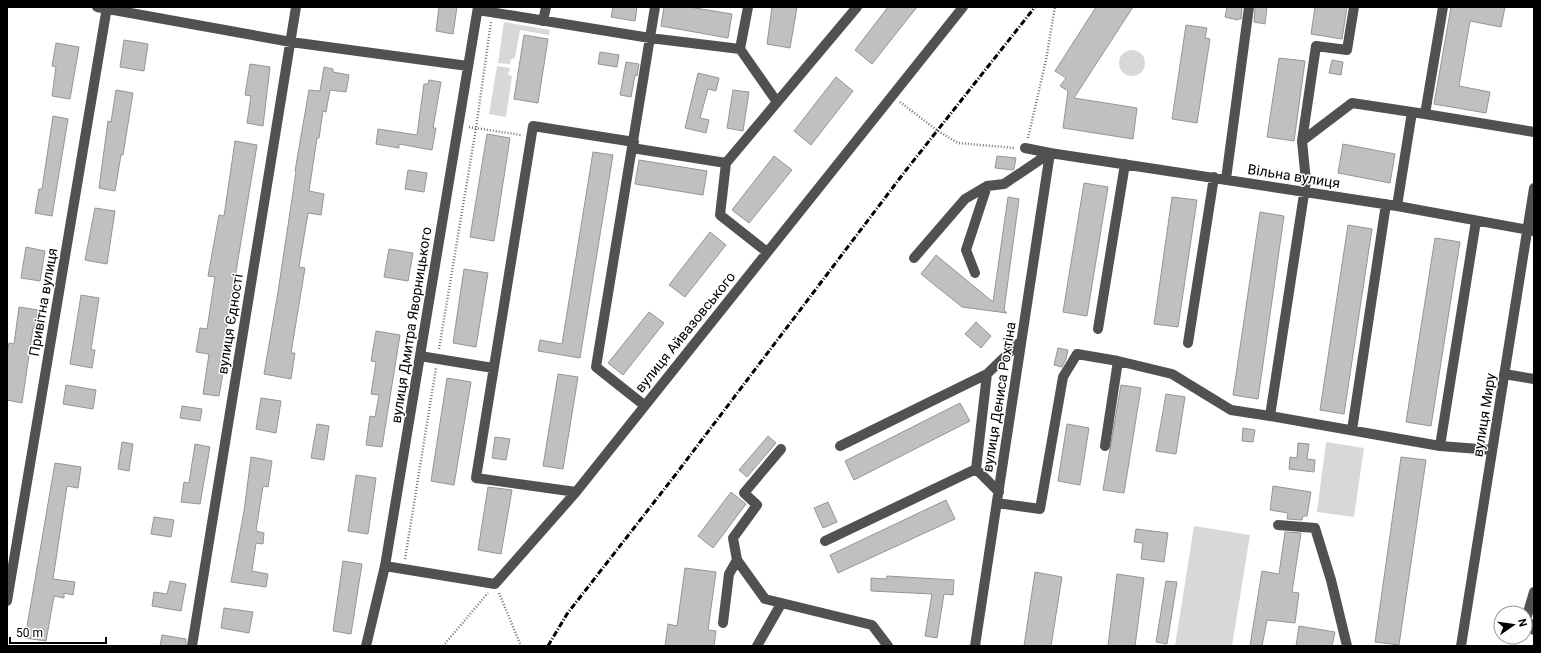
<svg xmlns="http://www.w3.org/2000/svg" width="1541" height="653" viewBox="0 0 1541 653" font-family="Roboto,sans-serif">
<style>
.green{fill:#d8d8d8}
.building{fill:#c0c0c0;stroke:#959595}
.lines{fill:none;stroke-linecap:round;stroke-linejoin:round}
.path{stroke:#737373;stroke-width:2.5;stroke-dasharray:1 2;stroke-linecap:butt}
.minor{stroke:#515151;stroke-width:10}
.rail{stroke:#000;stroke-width:3;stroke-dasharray:6 2 1 2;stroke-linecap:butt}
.labels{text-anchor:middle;stroke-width:3;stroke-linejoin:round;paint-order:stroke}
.street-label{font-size:14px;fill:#000;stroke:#fff}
</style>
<rect width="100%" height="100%" fill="#fff"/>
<path class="green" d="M504,22l46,8 -1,5 -29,-5 -5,28 -4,1 -1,5 -12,-1z
M1119 63a13 13 0 1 1 26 0a13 13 0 1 1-26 0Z
M497,66l13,2 -2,7 4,1 -6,41 -17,-3z
M1326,442l38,6 -10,69 -37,-5z
M1194,526l56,9 -18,111h-57z"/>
<path class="building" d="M439,7h18l-4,27 -17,-3z
M613,7h24l-2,14 -24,-4z
M664,7h25l43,7 -4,24 -67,-12z
M772,7h25l-7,41 -23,-4z
M888,7h29l-45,57 -17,-14z
M1096,7h37l-59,91 63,10 -4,31 -70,-11 5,-37 -8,-5 6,-8 -11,-7z
M1227,7h15l-1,12h-3v1l-13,-3z
M1255,7h12l-2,17 -11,-2z
M1315,7h32l-5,32 -31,-5z
M1451,7h54l-4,20 -31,-6 -11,65 31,6 -4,21 -52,-9z
M1186,25l21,3 -2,10 5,1 -13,84 -25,-4z
M524,35l24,4 -10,64 -24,-4z
M124,40l24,4 -4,27 -24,-4z
M56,43l23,4 -9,52 -18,-3 4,-29 -4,-1z
M600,52l19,3 -2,12 -19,-3z
M1279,58l26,3 -11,80 -27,-4z
M1332,60l11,2 -2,13 -12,-2z
M626,62l13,2 -2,12 -2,-1 -4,22 -11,-2z
M250,64l20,3 -7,59 -16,-3 4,-27 -6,-1z
M324,67l9,2v3l16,3 -3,17 -16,-2 -4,22 -3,-1 -4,27h-2l-8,53 15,3 -3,21 -13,-2 -9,54 6,1 -14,85h4l-4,26 -27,-5 14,-82 18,-120 -1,-1 14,-81 11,1z
M698,73l21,5 -3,13 -8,-2 -8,29 9,2 -3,13 -21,-5z
M836,77l17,14 -42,54 -17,-14z
M429,80l12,2 -8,46h3l-4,22 -33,-6v4l-23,-4 2,-15 39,6 7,-51h4z
M116,90l17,3 -10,62h-2l-6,36 -16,-3 9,-67 3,1z
M733,90l16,2 -6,39 -16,-3z
M53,116l15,3 -16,97 -17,-3 4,-24h3z
M487,134l23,4 -16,103 -24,-4z
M235,141l22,4 -31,187 1,1 -6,39 2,1 -4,23 -16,-2 6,-40 -13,-2 4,-24 7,1 8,-52 -7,-1 11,-61 5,1z
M1343,144l52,10 -5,29 -52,-10z
M593,152l20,3 -33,203 -42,-7 2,-11 22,4z
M774,156l18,14 -43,53 -17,-13z
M997,156l19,2 -2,11 -1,1 -18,-2z
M639,160l68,11 -4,24 -68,-11z
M408,170l19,3 -3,19 -19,-3z
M1084,183l24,4 -21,129 -24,-4z
M1008,197l11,2 -15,111 3,3 -45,-6 -41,-33 15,-19 57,47z
M1172,197l25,3 -19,127 -24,-3z
M95,208l20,3 -8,53 -22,-4z
M1260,212l24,4 -26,183 -25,-4z
M1348,225l24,4 -28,185 -24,-4z
M710,232l16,13 -41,52 -16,-12z
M1435,238l25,4 -29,184 -25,-4z
M26,247l19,4 -5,30 -19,-3z
M389,249l24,4 -5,28 -24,-4z
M464,269l24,4 -12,74 -23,-4z
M81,295l18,3 -8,52h4l-3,18 -22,-4z
M19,307l19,3 -3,18h-2l-11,75 -15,-3v-45l2,-12 5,1z
M649,312l15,11 -41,52 -15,-12z
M976,322l15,14 -10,12 -16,-14z
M376,331l24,4 -18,112 -16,-2 4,-29 5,1 4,-22 -8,-1 5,-32 -5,-1z
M1058,348l10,2 -2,9 -4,8 -8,-2z
M558,374l20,3 -15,92 -20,-3z
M447,378l24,4 -17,103 -23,-4z
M66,385l30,5 -3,19 -30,-5z
M1121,385l20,3 -17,105 -21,-3z
M1166,394l19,3 -9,57 -20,-3z
M261,398l20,3 -5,32 -20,-4z
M960,403l10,18 -116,59 -9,-19z
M182,406l20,3 -2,12 -20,-3z
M317,424l12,2 -5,34 -13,-2z
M1067,424l22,4 -9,57 -22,-4z
M1243,428l12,2 -2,12 -11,-1z
M768,436l8,7 -29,34 -8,-7z
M495,437l15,2 -4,21 -14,-2z
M122,442l11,2 -4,27 -11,-2z
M1298,443l11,1 -2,15 8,1 -1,12 -25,-3 1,-12 7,1z
M195,444l15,3 -10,57 -19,-2 3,-20 5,1z
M251,457l21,4 -4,26 -5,-1 -7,45 8,2 -1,11 -7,-1 -4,28 16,3 -2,13 -35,-5 13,-71z
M1401,457l25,3 -27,185 -24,-3z
M55,463l26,4 -3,21 -11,-2 -14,93 22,3 -2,13 -9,-2v5l-10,-2 -8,45 -21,-3z
M356,475l20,3 -8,56 -20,-3z
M1273,486l38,6 -4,24h-4l-1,4 -15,-1 1,-6 -18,-3z
M488,487l24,3 -11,64 -23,-4z
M731,492l15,12 -33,44 -15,-12z
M946,500l9,19 -117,54 -8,-18z
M828,502l9,20 -14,6 -9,-20z
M154,517l20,3 -3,17 -20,-3z
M1136,529l32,4 -4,29 -23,-3 2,-16 -9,-1z
M1285,532l16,1 -9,59 7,1 -4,30 -28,-3 -5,26h-12l12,-75 17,3z
M343,561l19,3 -11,70 -18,-3z
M685,568l31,4 -8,58 8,1 -2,15h-49l3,-22 9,2z
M1035,572l27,5 -11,69h-27z
M1117,574l27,4 -9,68h-27z
M887,576l67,4 -1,15 -9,-1 -7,44 -12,-2 7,-42 -61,-3v-13l15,1z
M170,581l16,3 -5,27 -29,-5 2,-14 13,2z
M1166,581l11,1 -10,62 -11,-2z
M224,608l29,4 -4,21 -28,-5z
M1299,626l36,6 -3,14h-36z
M162,635l24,4v7h-26z"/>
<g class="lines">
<path class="path" d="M900,102l38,29 20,12 57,5
M469,127l52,8
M1028,138l18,-78 9,-53
M439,349l37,-221 15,-106
M405,559l31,-191
M499,593l22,53
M443,646l45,-53"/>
<path class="minor" d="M97,7l194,35 177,24
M1443,7l-18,107 109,18
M478,10l172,28 90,11 37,53
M543,21l3,-14
M740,49l8,-42
M1302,141l14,-95 31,4 7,-43
M632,148l94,15
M1226,179l23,-172
M1397,206l15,-94
M767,252l-47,-37 6,-52 131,-156
M914,258l51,-59 22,-13
M975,273l-9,-23 21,-64 17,-2 46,-31 -25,-5
M1098,329l27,-165
M1188,343l26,-166
M420,356l73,12
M1504,374l30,5
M644,405l-48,-38 59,-360
M1270,416l36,-235 -4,-40 50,-38 73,11
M1352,430l34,-226
M840,446l147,-72 34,-33
M1105,446l13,-85
M1440,446l36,-225
M781,449l-37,44 13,12 -24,33 4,22 28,39 107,26 16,21
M976,469l11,-95
M576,492l-100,-14 57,-352 101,16
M997,503l43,6 23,-132 14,-23 41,7 54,13 59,36 39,6 170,30 52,4
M1278,525l37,3 16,52 16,66
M825,541l151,-72 23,23
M385,566l110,18 81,-92 387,-485
M1534,592l-8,27 8,11
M7,601l100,-594
M723,623l6,-49 8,-14
M192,646l104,-639
M366,646l19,-80 93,-559
M757,646l24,-42
M975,646l75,-493 347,53 137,25
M1461,646l73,-458"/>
<path class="rail" d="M548,646l19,-32 109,-140 227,-300 132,-167"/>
</g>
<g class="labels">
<g class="street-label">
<text transform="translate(1294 176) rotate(9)" y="5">Вільна вулиця</text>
<text transform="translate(43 302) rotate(-80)" y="5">Привітна вулиця</text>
<text transform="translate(230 324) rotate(-81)" y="5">вулиця Єдності</text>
<text transform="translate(411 325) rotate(-81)" y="5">вулиця Дмитра Яворницького</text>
<text transform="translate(685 332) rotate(-51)" y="5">вулиця Айвазовського</text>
<text transform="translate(999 397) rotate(-81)" y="5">вулиця Дениса Рохтіна</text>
<text transform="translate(1484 415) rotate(-81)" y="5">вулиця Миру</text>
</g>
</g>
<rect width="1541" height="653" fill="none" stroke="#000000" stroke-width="16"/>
<g transform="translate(1513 625) rotate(77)"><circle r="19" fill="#ffffff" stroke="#999999"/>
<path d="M0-3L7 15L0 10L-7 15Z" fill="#000000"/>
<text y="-6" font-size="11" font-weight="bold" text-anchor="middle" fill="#000000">N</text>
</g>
<path d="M10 637v6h96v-6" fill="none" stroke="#000000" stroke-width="2"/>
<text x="16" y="637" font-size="12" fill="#000000" stroke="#ffffff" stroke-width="3" paint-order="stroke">50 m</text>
</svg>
